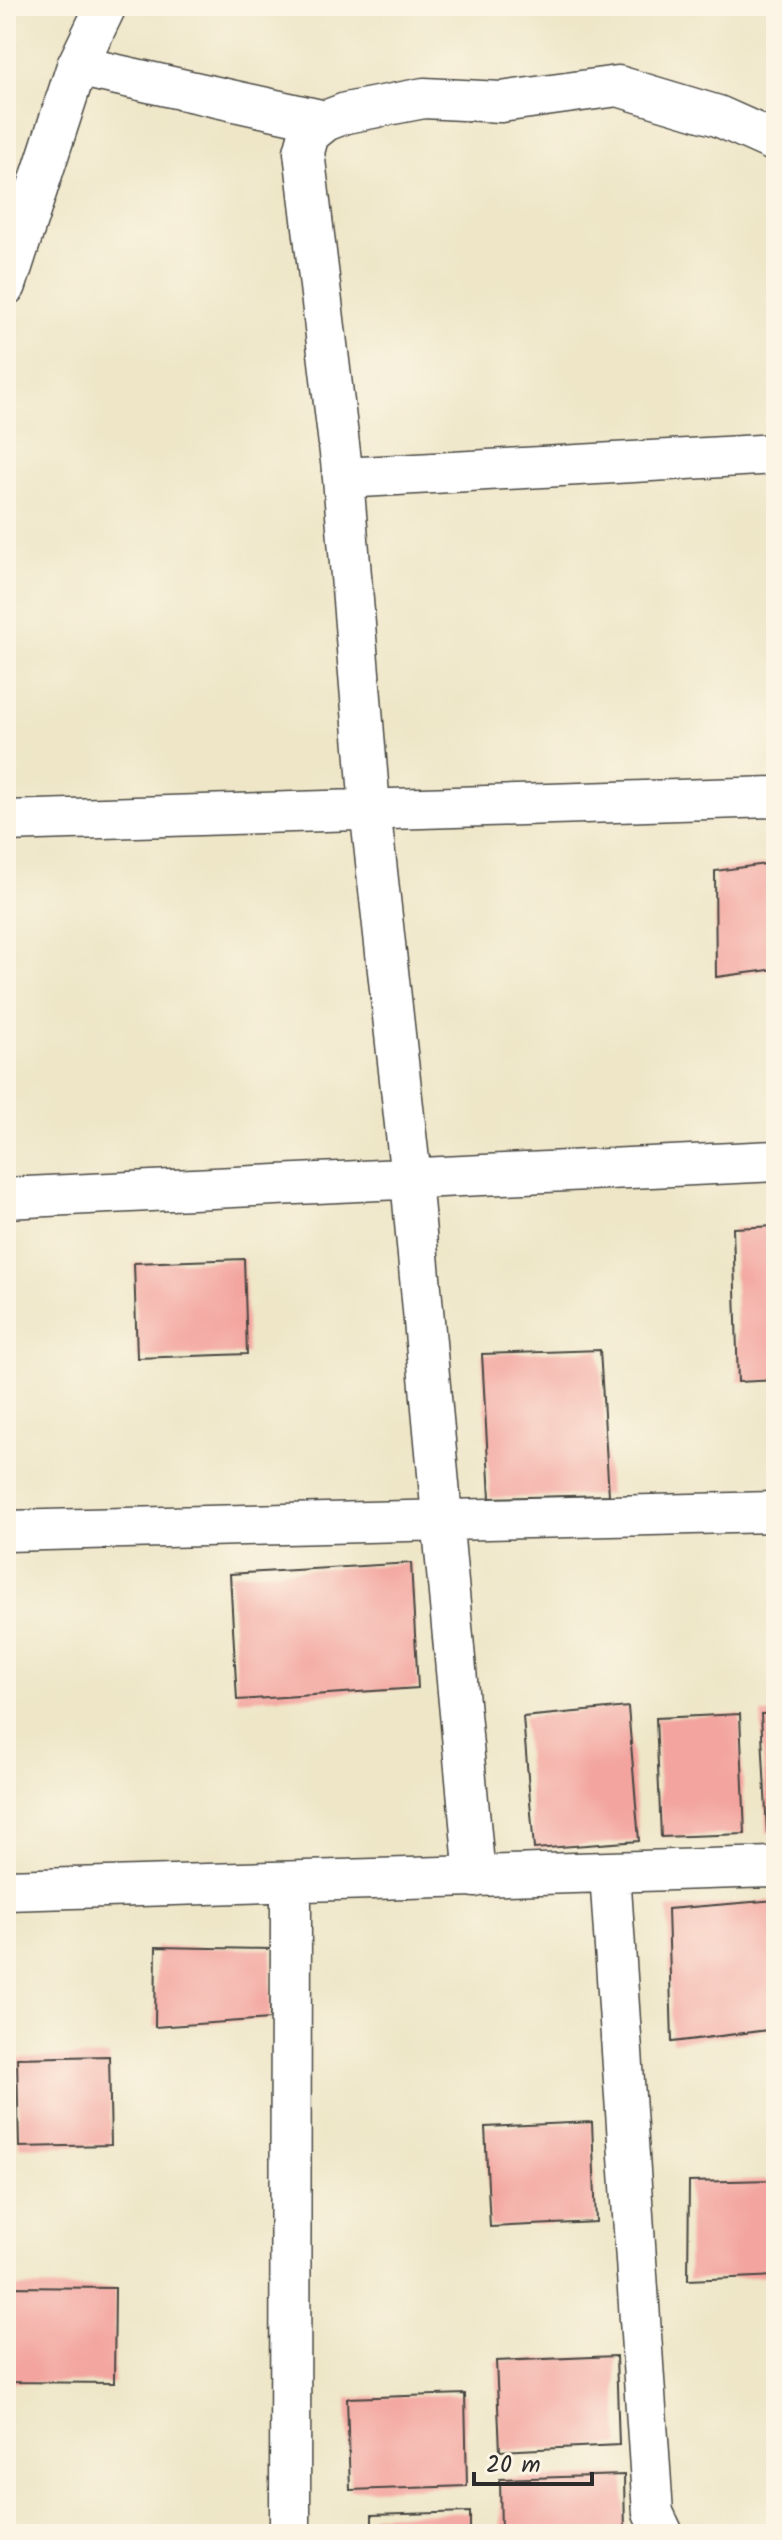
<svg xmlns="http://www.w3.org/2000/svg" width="782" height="2540" viewBox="0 0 782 2540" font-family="Kalam,sans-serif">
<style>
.building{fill:#f3a49f}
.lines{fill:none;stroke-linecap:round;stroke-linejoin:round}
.minor-casing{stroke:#484742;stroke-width:43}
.minor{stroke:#fff;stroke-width:40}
</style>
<rect width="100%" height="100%" fill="#fcf5e5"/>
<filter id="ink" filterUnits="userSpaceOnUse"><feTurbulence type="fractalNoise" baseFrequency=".0125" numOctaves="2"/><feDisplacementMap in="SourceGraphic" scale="16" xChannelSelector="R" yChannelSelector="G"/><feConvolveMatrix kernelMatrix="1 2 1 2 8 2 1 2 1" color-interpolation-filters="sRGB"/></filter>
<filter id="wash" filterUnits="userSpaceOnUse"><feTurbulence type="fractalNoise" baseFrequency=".006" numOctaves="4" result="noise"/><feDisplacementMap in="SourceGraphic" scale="32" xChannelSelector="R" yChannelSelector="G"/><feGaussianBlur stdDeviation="1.8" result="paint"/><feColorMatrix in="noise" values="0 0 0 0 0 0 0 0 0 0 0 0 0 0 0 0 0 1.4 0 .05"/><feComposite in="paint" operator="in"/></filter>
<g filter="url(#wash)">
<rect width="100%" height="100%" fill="#eee6c7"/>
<g id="blocks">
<path class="building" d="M773,863l3,106 -60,8 -1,-106z
M776,1226v154l-38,2 -5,-154z
M244,1259l3,95 -110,4 -3,-95z
M600,1350l9,145 -119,3 -8,-144z
M411,1563l7,125 -181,12 -7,-126z
M628,1707l11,134 -105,8 -11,-132z
M776,1713v119l-9,1 -6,-119z
M740,1714l5,120 -84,3 -5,-119z
M776,1900v129l-104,13 -4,-133z
M156,1947l116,2 -2,70 -115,8z
M109,2056l2,89 -92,2 -2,-89z
M592,2122l4,100 -106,5 -5,-100z
M776,2180v96l-88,4 1,-98z
M6,2287l109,1 -1,95 -108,-1z
M616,2356l3,89 -119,6 -4,-90z
M465,2394l2,92 -117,4 -3,-92z
M624,2475l1,59h-124l-1,-55z
M470,2512v22h-98v-19z"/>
</g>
</g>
<g filter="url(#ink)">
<use href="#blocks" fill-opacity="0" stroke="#484742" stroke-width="2"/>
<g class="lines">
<defs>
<path id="minor" d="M77,66l248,55
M6,285l71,-219 29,-60
M343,478l433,-24
M6,821l770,-24
M6,1198l770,-37
M6,1531l770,-19
M610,1873l43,640 10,21
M475,1877l-64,-698 -41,-371 -27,-330 -39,-326 5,-18 16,-13 21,-8 78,-15 77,4 117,-16 100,30 58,26
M6,1890l770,-23
M290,2534l1,-652"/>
</defs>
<use href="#minor" class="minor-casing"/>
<use href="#minor" class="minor"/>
</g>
</g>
<rect width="782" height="2540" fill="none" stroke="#fcf5e5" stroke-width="32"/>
<path d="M474 2472v12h118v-12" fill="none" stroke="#2b2b2b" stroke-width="4"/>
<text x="486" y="2472" font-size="24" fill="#2b2b2b" stroke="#fcf5e5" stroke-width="6" paint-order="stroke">20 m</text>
</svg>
